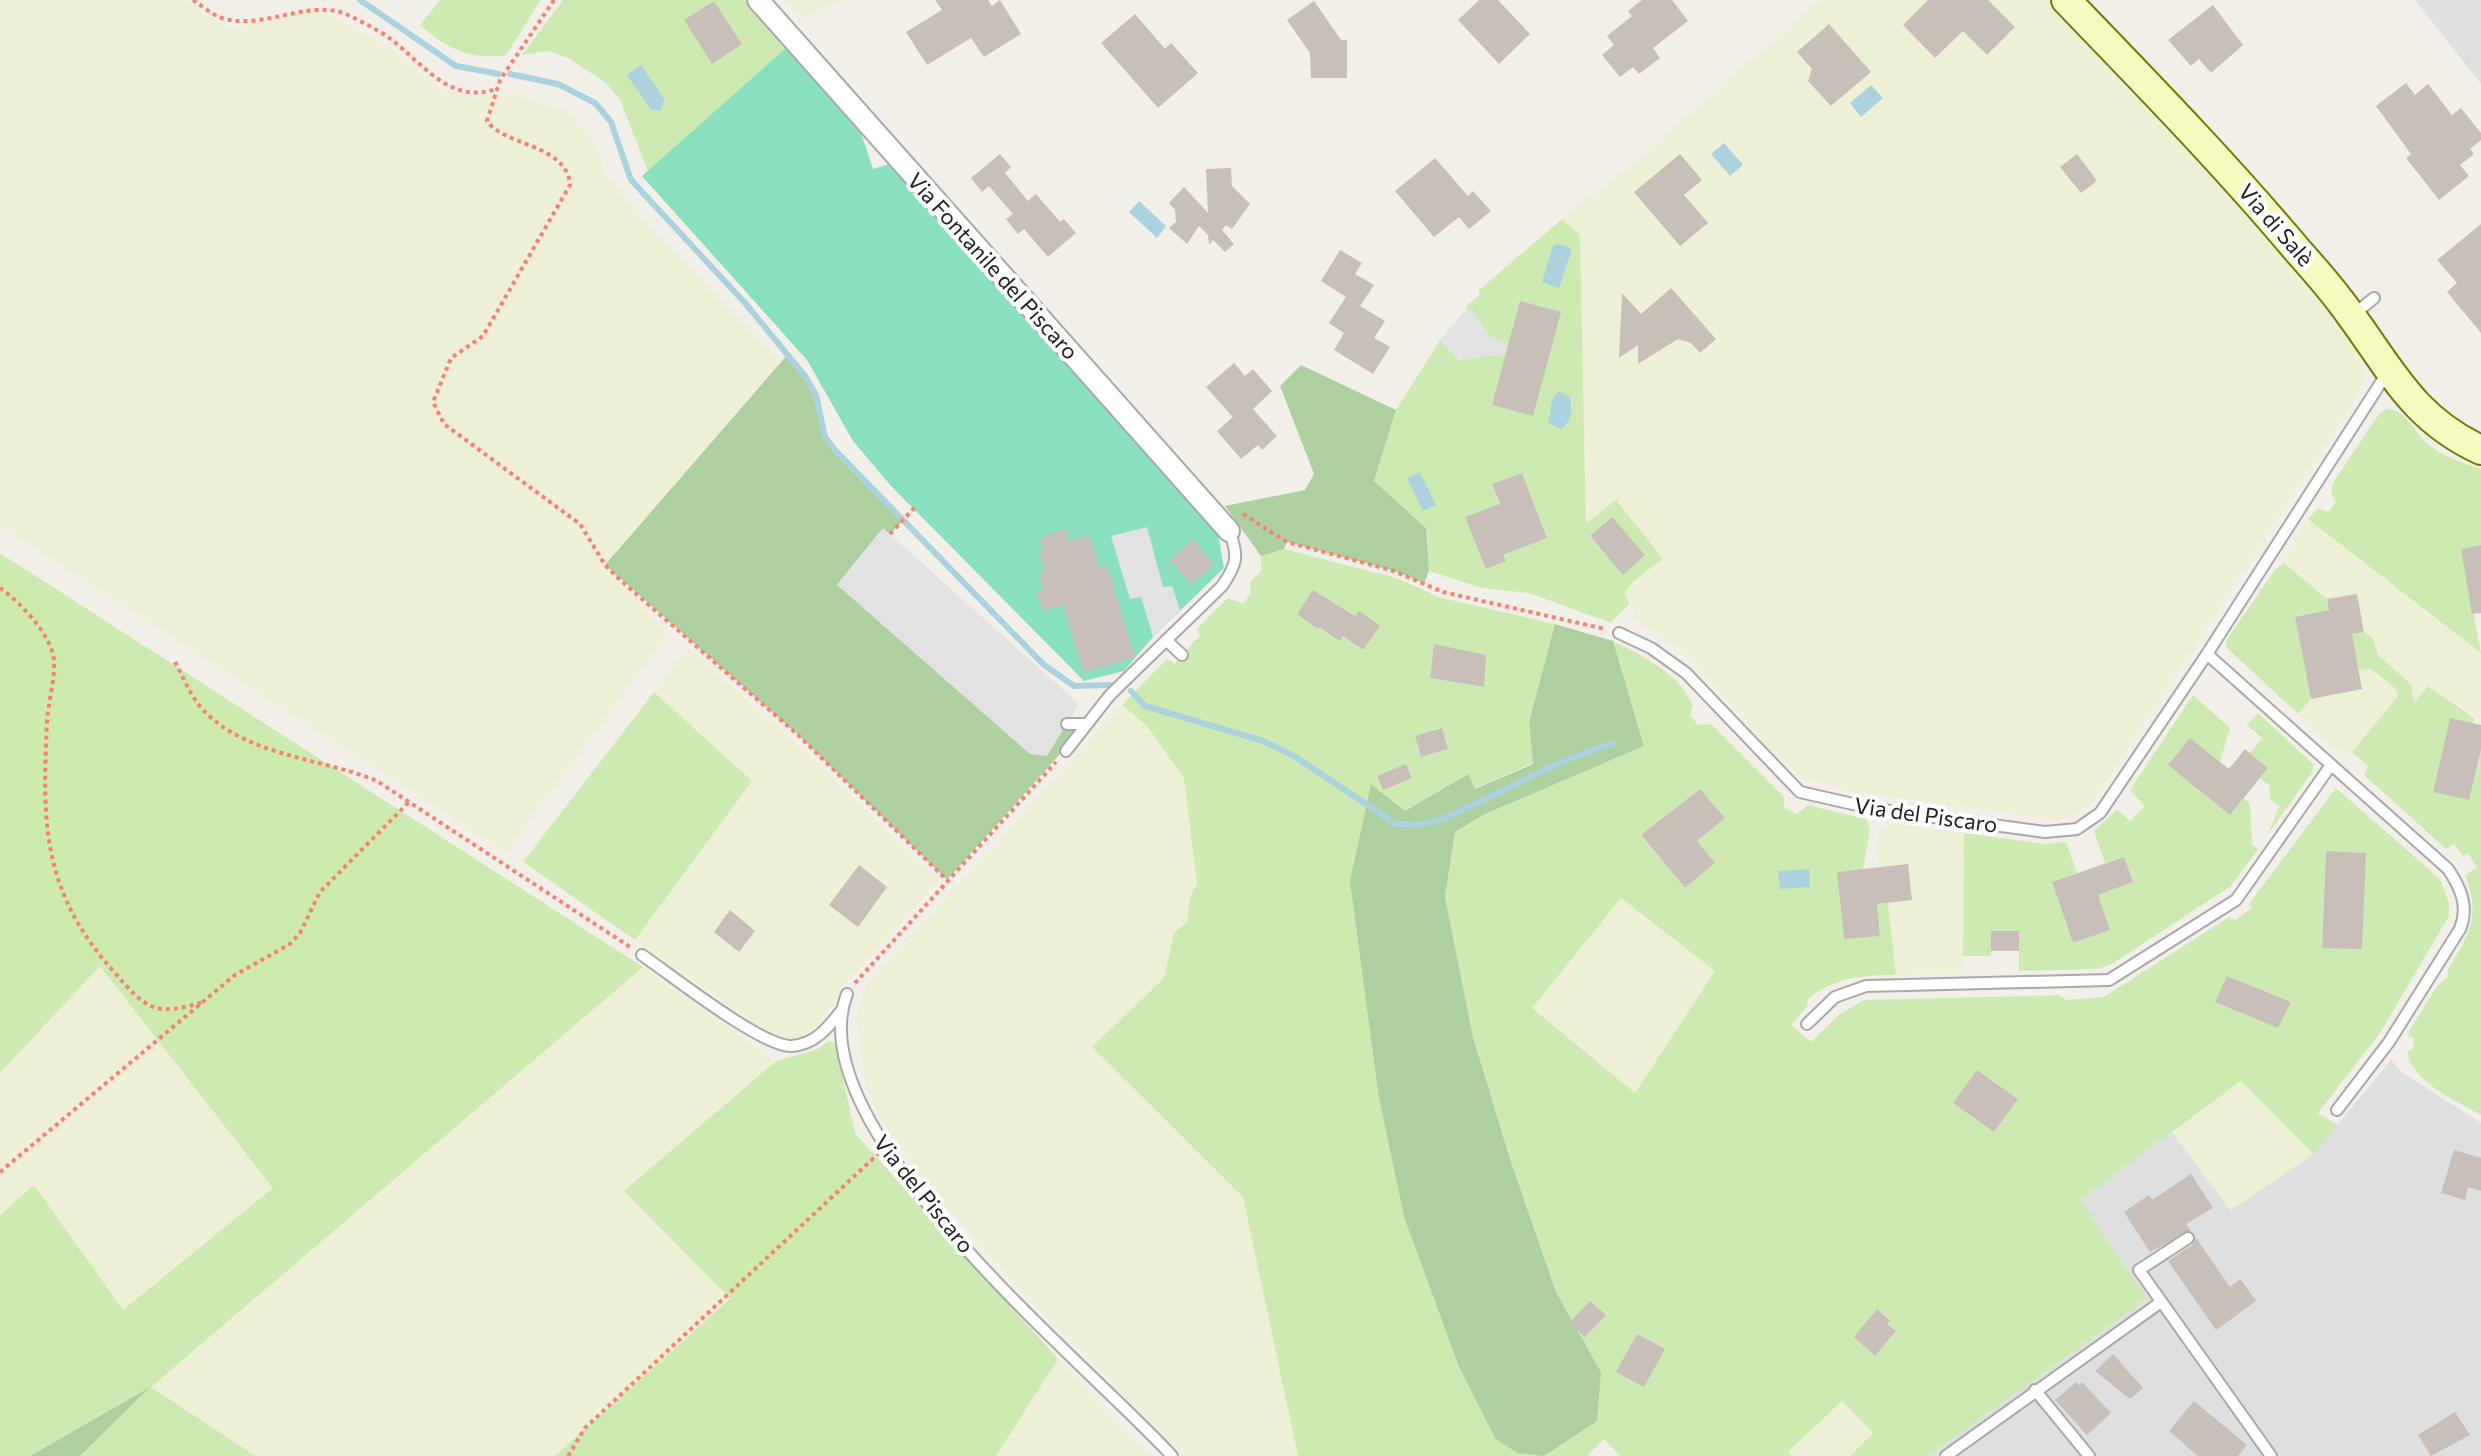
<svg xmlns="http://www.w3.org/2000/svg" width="2481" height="1456" viewBox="0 0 2481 1456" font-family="Commissioner,sans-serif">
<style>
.residential{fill:#e0dfdf}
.farmland{fill:#eef0d5;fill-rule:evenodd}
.grass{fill:#cdebb0;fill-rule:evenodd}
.forest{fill:#add19e}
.pitch{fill:#88e0be}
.parking{fill:#e2e2e2}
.water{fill:#aad3df}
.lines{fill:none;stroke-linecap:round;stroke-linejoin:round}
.stream{stroke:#aad3df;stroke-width:6}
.building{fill:#c7bfb8}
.lane-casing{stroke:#a9a9a9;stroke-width:14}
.street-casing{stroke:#a9a9a9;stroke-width:24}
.secondary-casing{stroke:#707d05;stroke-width:32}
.path{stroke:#fa8072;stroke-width:4;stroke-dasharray:4 4;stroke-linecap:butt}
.lane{stroke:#fff;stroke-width:10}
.street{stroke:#fff;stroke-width:20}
.secondary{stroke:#f7fabf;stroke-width:28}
.labels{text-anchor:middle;stroke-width:8;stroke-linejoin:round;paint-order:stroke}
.street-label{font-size:22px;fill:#222;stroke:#fff}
</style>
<rect width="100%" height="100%" fill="#f2efe9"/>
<path class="residential" d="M2415,0h66v84z
M2391,1060l11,12 79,51v333h-553l219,-157 -68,-99 93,-68 59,78 82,-56z"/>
<path class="farmland" d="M0,0h187l43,29 81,-20 13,2 65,37 51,41 32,8 44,-3 48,16 19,17 16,26 8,24 41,49 132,135 -174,204 61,69 -161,218 -506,-327z
M787,0h57l-41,17z
M1821,0h107l-25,25 32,33 28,-27 24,24 1,-55h61l205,216 97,119 15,38 -9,23 -264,406 -22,16 -16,2 -207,-29 -43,-12 -32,-25 -88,-102 -47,-31 -13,-29 38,-33 -48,-59 -29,24v-70l-24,-235 25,-24 7,3zM1829,24l42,48 -40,34 -22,-25 3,-12 -15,-17zM1680,154l21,26 -13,11 -1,7 21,25 -74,-31zM1671,288l45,50 -16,15 -9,-10 -13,-4 -39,25 -1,-19 -19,13 3,-64 19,20z
M2308,519l173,134v66l-53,-33 -16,20 3,-7 -6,-18 -32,-27 -4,-16 -9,-6 -7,-38 -30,5 -44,-37z
M0,553l643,414 133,94 -152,130 106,108 -175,157h-299l-106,-69 -120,69h-30z
M688,648l101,89 150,144 -98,107 1,5 -28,36 -14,8 -15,1 -23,-9 -127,-89 117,-159 -98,-89z
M2370,668l25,20 3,8 -51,62 -49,-44 13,-15 51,-10 -3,-19z
M1122,705l25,21 37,52 13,106 -7,13 -2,25 -17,19 -7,37 -72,69 151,150 55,259h-114l-171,-174 -79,-89 -55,-76 -13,-30 -10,-69 10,-33z
M1893,823l71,10 -1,141 -67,1 -8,-72 23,-3 -32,-33 -3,-20 4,-17z
M1621,898l94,73 -80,122 -103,-85z
M2241,1081l72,73 -83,56 -58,-78z
M1058,1359l92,97h-154z
M1842,1401l31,32 -23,23h-59l-4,-3z"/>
<path class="grass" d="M440,0h101l-35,55c-37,5 -58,-6 -86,-30z
M563,0h182l41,48 -138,123 -28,-71 -14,-17 -38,-25 -20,-7 -26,4zM714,1l28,43 -30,19 -28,-43zM641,66l24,34 -11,8 -27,-33z
M1562,219l18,16 6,288 30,-23 47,59 -29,22 -9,11 4,12 -18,19 -82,-30 -47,-5 -53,-17 -3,-43 -52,-47 22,-71 44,-70 19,20 40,-17 -10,-7 -17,-26 -6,1 1,-6 12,-9v-6zM1559,391l13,12 -5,23 -19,-10zM1522,473l25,65 -44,17 2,6 -19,8 -20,-52 20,-8 10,26 4,-30 -8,-21zM1611,518l34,37 -22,19 -33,-37z
M2386,409c21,0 28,24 43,36 16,12 33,18 52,24v76l-20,4 20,104 -173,-134 10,-11 10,4 8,-10 -5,-9 2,-10 46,-69z
M1284,549l109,28 49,21 113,26 -26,98 4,41 -59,26 -7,-15 -62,37 -34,-27 8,314 25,119 55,150 36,71 106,-66 -45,-80 -46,-133 -37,-122 -28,-140 10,-65 28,-17 161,-69 -31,-105c30,16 67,32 80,65l-3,9 8,10 13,-1 73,73v11l13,6 11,-9 58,14 4,10 -7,40 -26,3 7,67 36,-4 -3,-31 11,-1 8,72c-33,0 -64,3 -88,24l-1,8 -16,18 20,17 30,-29 23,-13 195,-5 7,5 38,-3 125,-80 6,3 17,-12 -2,-5 86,-115 104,91 9,24v13l-69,117 -62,80 19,12 -24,29 -72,-73 -161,119 67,99 -219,157h-78l23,-23 -31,-32 -54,51 3,4h-171l-16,-17 -17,17h-289l-55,-259 -151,-150 72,-69 10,-45 13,-11 3,-25 7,-13 -13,-106 -37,-52 -25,-21 45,-46 8,4 25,-28 -3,-6 31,-31 15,6 8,-11 -1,-11 11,-11v-15zM1313,591l42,25 4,-5 4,39 -20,-14 -3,4 -43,-26zM1434,644l50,43 -54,-9zM1442,728l6,21 -27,8 -6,-21zM1406,765l6,13 -29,12 -5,-14zM1700,789l25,29 -28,23 18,22 -30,25 -44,-52zM2326,851l39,2 -3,96 -40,-2zM1621,898l94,73 -80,122 -103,-85zM2227,977l64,25 -13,26zM1977,1070l41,29 -24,33 -40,-29zM1877,1309l13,10 -3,5 9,8 -20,23 -21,-18z
M0,553l643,414 -492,420 105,69h-176l66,-67 -116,67h-30v-241l34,-30 89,125 150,-122 -173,-222 -100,107z
M2284,563l43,36 2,11 -34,7 16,82 -13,15 -72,-67 1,-8 48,-69z
M2364,632l9,6 5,17 33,29 3,19 14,-17 46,32 -1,6 -23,-5 -17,72 36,9 12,-48v363c-25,-15 -67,-31 -74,-63l6,-4 1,-10 -6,-2 1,-5 29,-46 11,-9 -2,-5c23,-38 34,-53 18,-96l12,-8 -9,-14 -5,3 -9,-12 -8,5 -82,-74 4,-9 -16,-14 46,-56 -3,-8 -25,-20 -11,2 -4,-18 -21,-14z
M654,692l98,89 -117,159 -112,-78z
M2193,695l37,33 -10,34 -30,-24 -21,27 61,49 14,-16 6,5 2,41 6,5 -27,37 -119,78 -15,5 -78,2v-40h-28v25h-28l1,-123 81,11 21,-2 11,31 -25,9 21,61 37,-13 -12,-35 35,-13 -9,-25 -19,6 -11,-32 23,-22 13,12 15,-15 -15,-16z
M2258,713l56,52 -3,9 -43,60 11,-28 -9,-7v-13l-10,-8 8,-10 -18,-15 12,-15 -15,-13z
M829,1041l6,3 20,89 203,226 -62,97h-441l175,-157 -106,-108 152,-130 40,-11z"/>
<path class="forest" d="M788,354l28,41 9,42 80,82 -15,15 -8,-5 -45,56 230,139h20l-140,156 -149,-145 -193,-170z
M1301,365l95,45 -22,71 52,47 3,43 -5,12 -30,-12 -107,-29 -3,7 -23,7 -36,-50 80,-16 9,-16 -34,-88z
M1555,624l58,17 31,105 -161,69 -28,17 -10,65 28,140 37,122 46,133 45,80 -4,49 -53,35 -27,-3 -22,-15 -36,-71 -55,-150 -25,-119 -29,-217 21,-97 34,27 63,-37 7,15 58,-25 -4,-42z
M150,1387l-70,69h-50z"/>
<path class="pitch" d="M786,48l74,82 13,39 16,-5 329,369 6,35 -71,69 -29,34 -40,10 -193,-195 -38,-45 -46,-81 -165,-184z"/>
<path class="parking" d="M1472,310l17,26 19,8 -2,10 -47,6 -19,-20 23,-27z
M1147,527l16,60 9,-1 8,24 -27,27 -12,-40 -11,2 -19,-63z
M883,528l196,176 -32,52 -17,-2 -193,-169z"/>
<path class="water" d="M641,65l24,35 -5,11 -9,-1 -24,-35z
M1871,85l12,13 -22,19 -11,-14z
M1724,143l19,22 -13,11 -19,-22z
M1139,201l27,25 -9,12 -28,-26z
M1558,244l12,4 1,4 -12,36 -17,-6 11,-36z
M1558,391l11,5c4,11 4,26 -8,33l-13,-6 4,-23z
M1420,472l16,33 -13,6 -16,-33z
M1809,869l1,18 -30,2 -2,-18z"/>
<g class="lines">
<path class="stream" d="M360,0l96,66 43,8
M510,74l48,10 37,19 16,19 20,58 114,123 60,73 11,19 9,42 11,14 207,213 31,22 36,-1
M1131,691l14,15 118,35 31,15 102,68 23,1 24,-6 123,-59 47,-17"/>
</g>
<path class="building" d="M935,0h53l4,6 8,-6 21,34 -37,23 -13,-19 -44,27 -21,-33 36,-22z
M1479,0h19l32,34 -31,30 -41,-44z
M1642,0h30l16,21 -35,27 7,10 -21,16 -6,-7 -13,10 -18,-22 12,-10 -7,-9 25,-20 -4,-5z
M1928,0h60l27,27 -28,28 -24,-24 -28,27 -32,-33z
M714,1l28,43 -30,20 -28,-44z
M1314,1l27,39h6v38h-36l-1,-25 -23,-33z
M2213,5l30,40 -32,28 -12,-14 -8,7 -23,-26z
M1135,14l30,35 6,-6 27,30 -40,35 -57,-65z
M1829,24l42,48 -40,34 -23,-25 4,-12 -15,-17z
M2406,83l9,12 13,-11 24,31 9,-7 20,25v7l-11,9 4,5 -14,11 9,11 -30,24 -33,-42 5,-4 -35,-48z
M1000,154l11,13 -6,6 23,28 8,-7 24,28 4,-3 12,14 -28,24 -24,-28 -6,5 -12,-15 7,-5 -24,-28 -7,6 -11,-14z
M1680,154l22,26 -18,15 24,28 -28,23 -46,-54z
M2077,154l20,27 -16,12 -21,-26z
M1435,158l33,38 5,-5 18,20 -22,18 -10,-12 -25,20 -39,-46z
M1231,168l1,18 18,18 -18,25 -6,-4 -4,5 12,14 -9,8 -12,-12 -4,5 -1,-10 -9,-9 -12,18 -18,-16 7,-6 -1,-12 -6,-7 15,-16 24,26 -2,-44z
M2481,224v109l-34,-41 10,-9 -20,-23z
M1340,250l22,13 -7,11 19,11 -14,21 25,15 -11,17 16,9 -17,27 -39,-24 10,-17 -15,-10 17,-26 -25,-16z
M1671,288l45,51 -16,14 -9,-10 -13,-4 -40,25v-19l-19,13 3,-65 19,21z
M1520,301l41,11 -28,104 -41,-11z
M1234,363l11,13 8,-7 19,22 -19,18 24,27 -15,14 -4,-5 -17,14 -24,-28 16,-14 -27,-30z
M1522,473l25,65 -44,17 3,6 -20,8 -21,-52 35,-13 -8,-20z
M1612,517l33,38 -22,20 -33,-39z
M1066,529l3,12 20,-6 10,33 8,-3 28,92 -51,16 -21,-68 -20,6 -6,-19 6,-2 -4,-16 6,-2 -6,-21 5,-1 -4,-13z
M1193,540l21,25 -23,20 -21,-25z
M2481,545v68l-9,1 -11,-65z
M1313,590l42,26 4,-5 21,15 -17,24 -20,-14 -3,5 -21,-14 -1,2 -21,-15z
M2357,594l7,38 -12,2 10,55 -51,10 -16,-82 34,-7 -2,-11z
M1434,644l52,11 -2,32 -54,-9z
M2450,718l31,7v25l-12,50 -36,-8z
M1442,728l6,21 -27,8 -6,-21z
M2190,738l39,31 16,-20 23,19 -38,47 -62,-50z
M1406,764l6,14 -29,12 -6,-14z
M1700,789l25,29 -28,23 18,22 -30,25 -44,-53z
M2326,851l40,2 -4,96 -40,-1z
M2124,857l9,25 -35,13 12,35 -37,13 -21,-61z
M1908,864l4,36 -35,4 3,32 -36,3 -7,-67z
M859,865l28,22 -29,40 -29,-22z
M730,910l25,21 -16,21 -25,-20z
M1991,931h28v20h-28z
M2227,976l64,26 -13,26 -63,-26z
M1977,1070l41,29 -24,33 -41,-29z
M2454,1150l27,8v33l-13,-4 -3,13 -24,-7z
M2191,1174l22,34 -27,16 5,7 -41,21 -26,-40 25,-17 3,5z
M2196,1238l34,49 10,-8 16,22 -40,29 -48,-69 24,-16z
M1590,1301l16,14 -21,22 -16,-14z
M1877,1309l13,11 -3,4 9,7 -21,25 -21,-19z
M1637,1334l28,15 -21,38 -28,-15z
M2113,1354l30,34 -13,11 -35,-28z
M2076,1382l3,3 3,-3 29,31 -24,22 -32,-35z
M2194,1401l53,44 -9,11h-40l-29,-25z
M2455,1412l15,23 -39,21 -13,-21z"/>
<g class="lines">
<defs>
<path id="lane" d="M2353,315l21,-17
M1619,633l32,15 35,25 114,119 75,17 170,23 32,-3 23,-16 107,-159 180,-281
M1166,640l16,15
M2207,654l241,215c13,19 21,38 12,60l-71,113 -52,68
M1067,724h20
M1066,751l44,-56 112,-109c15,-21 17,-31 7,-55
M642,955c28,19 121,93 150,91 23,-2 36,-18 49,-35
M847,994c-52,134 242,371 325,462
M1807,1024l28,-27 31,-11 243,-6 127,-80 95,-135
M2188,1238l-49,32 132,186
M2035,1390l54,66
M1946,1456l215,-154"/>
<path id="street" d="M758,0l471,531"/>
<path id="secondary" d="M2066,0c79,82 159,164 232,251 19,21 38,43 54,66 41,56 62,102 129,133"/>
</defs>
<use href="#lane" class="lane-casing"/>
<use href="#street" class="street-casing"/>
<use href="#secondary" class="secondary-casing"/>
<path class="path" d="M193,0c8,5 17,13 26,17 42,15 83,-17 125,-4 16,8 33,16 48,27 31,24 59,65 104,49
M554,0l-54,80 -13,41c17,25 80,23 83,64l-87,151 -32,22 -18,44 11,22 136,100 25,41 13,13 180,157 149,145
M1243,514l44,28 107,29 49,21 162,37
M890,534l25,-27
M0,588c20,14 52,47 54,73 1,20 -6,41 -7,61 -5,102 -5,170 68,251 31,36 40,44 88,29
M175,662c6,11 11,23 17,33 38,61 126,61 185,86l253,166
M855,983l201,-221
M0,1172l235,-197 55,-31 10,-11 20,-41 89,-90
M568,1456l17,-28 293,-274"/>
<use href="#lane" class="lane"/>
<use href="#street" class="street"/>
<use href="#secondary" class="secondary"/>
</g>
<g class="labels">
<g class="street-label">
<text transform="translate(2276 225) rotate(49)" y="8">Via di Salè</text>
<text transform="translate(993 266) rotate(48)" y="8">Via Fontanile del Piscaro</text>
<text transform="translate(1926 815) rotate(8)" y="8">Via del Piscaro</text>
<text transform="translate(924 1194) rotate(51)" y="8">Via del Piscaro</text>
</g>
</g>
</svg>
